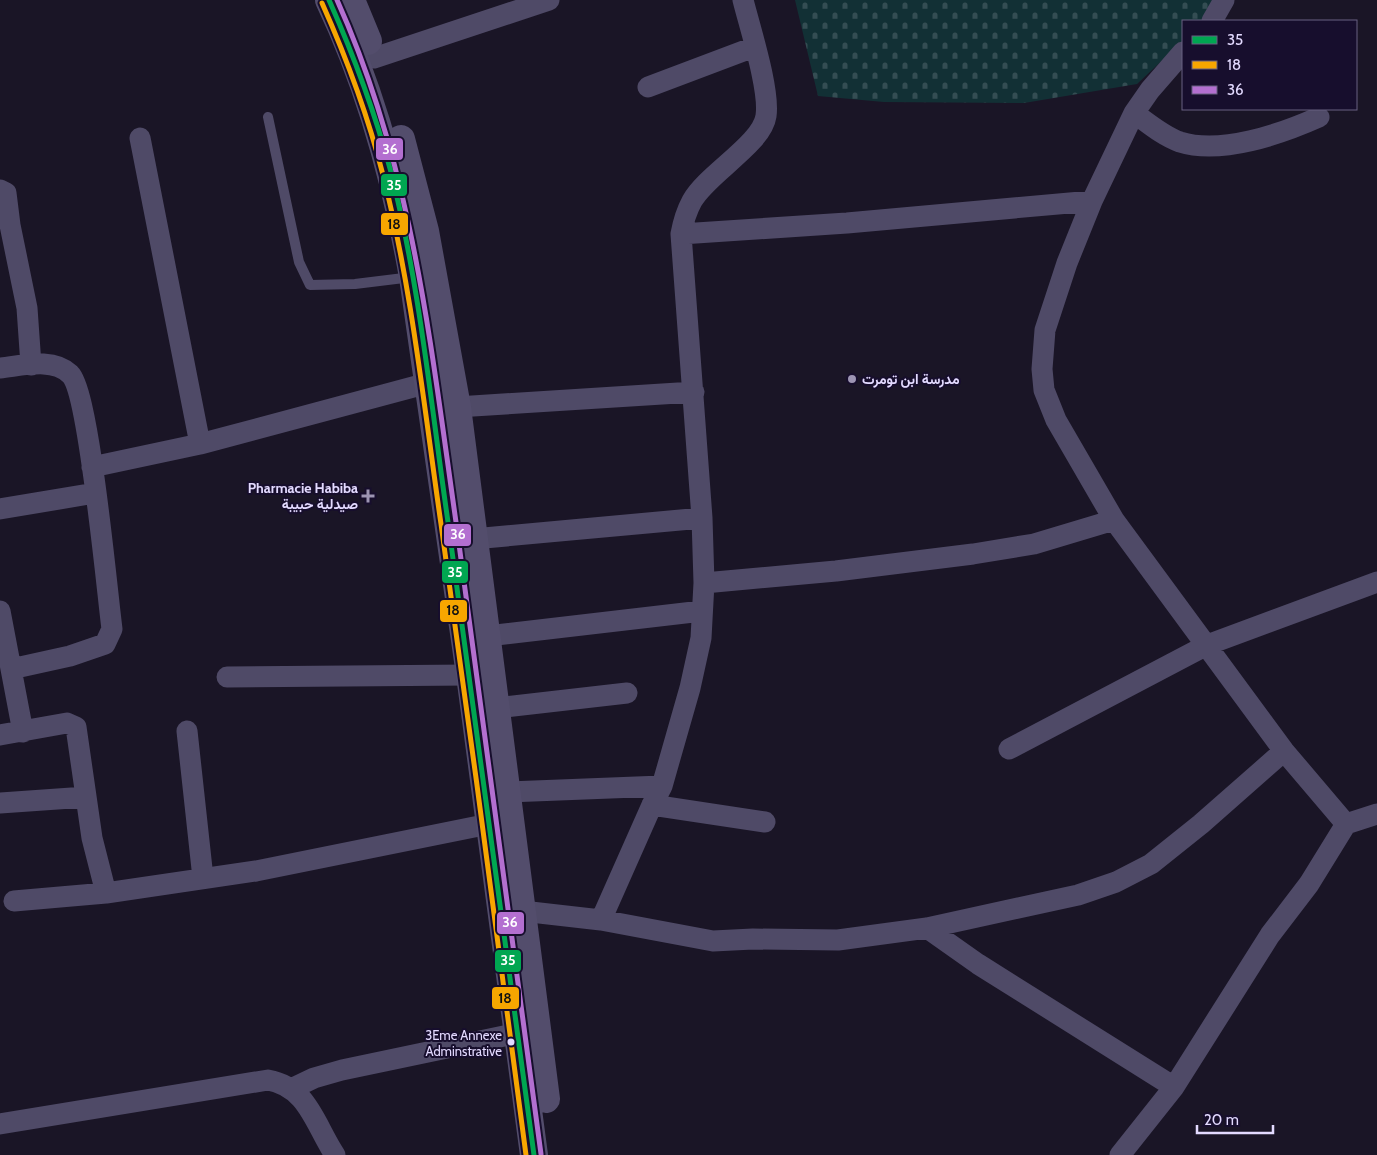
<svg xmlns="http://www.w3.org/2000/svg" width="1377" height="1155" viewBox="0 0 1377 1155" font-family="Cabin,Vazirmatn,sans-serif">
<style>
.cemetery{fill:url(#cemetery-stones)}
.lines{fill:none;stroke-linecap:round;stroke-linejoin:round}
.lane{stroke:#4f4a67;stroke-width:10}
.street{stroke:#4f4a67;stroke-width:21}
.secondary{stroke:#534d6c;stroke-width:28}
.bus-1-casing{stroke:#170e2d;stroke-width:9}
.bus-2-casing{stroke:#170e2d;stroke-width:9}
.bus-3-casing{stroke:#170e2d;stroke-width:9}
.bus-1{stroke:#00a651;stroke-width:5}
.bus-2{stroke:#f7a600;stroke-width:5}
.bus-3{stroke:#b36fd0;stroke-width:5}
.poi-dot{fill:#9d95b3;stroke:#170e2d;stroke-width:2}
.bus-dot{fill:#e3daff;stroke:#170e2d;stroke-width:2}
.labels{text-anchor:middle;stroke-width:4;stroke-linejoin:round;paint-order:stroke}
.bus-label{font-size:13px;fill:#e3daff;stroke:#170e2d;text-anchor:end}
.poi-label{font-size:14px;font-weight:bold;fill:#e3daff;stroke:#170e2d;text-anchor:start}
.line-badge{stroke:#170e2d;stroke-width:2}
.badge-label{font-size:14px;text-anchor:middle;font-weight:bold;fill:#fff}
.pale-badge-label{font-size:14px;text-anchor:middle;font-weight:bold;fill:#111}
</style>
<defs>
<pattern id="cemetery-stones" width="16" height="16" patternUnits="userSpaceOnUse" patternTransform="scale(1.25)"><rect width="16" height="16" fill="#123035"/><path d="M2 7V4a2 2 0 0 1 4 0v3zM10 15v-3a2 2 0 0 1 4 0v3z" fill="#344d53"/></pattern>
</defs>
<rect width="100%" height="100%" fill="#1a1526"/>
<path class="cemetery" d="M795,0h433l-23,21h-22v20l-46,43 -113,19 -140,-1 -66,-6z"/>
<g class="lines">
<path class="lane" d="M268,117l31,145 11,23 45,-1 57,-7"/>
<path class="street" d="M1212,21l12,-21
M1183,52l-33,38 -16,23 -42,88 -25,62 -22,67 -3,39 2,21 12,30 58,100 170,231 62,73
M374,58l175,-58
M648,87l106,-40
M1134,113c14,10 29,23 46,29 41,13 101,-8 139,-25
M140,138l60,306
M0,190l6,3 4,32 17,83 4,57
M681,234l166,-11 245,-22
M0,368c21,-2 53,-11 70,6 19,18 37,217 42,255l-7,15 -35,12 -59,13
M457,407l237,-15
M92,467l108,-23 243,-65
M0,509l95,-16
M473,539l229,-21
M704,583l132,-12 137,-17 61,-10 80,-24
M0,611l23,121
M487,636l215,-25
M227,677l243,-2
M496,708l131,-15
M187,731l16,147
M0,735l67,-12 9,4 16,111 14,55
M1009,749l198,-104 170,-63
M506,792l156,-6
M0,803l86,-6
M652,805l113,17
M14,901l92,-8 150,-22 233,-47
M522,911l79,9 112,21 40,-2 85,1 89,-12 151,-33 38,-13 35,-18 50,-40 83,-73
M601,920l51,-115 10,-19 28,-98 11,-50 3,-55 -2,-65 -21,-284c2,-11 5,-22 11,-33 15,-27 70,-57 74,-85 4,-26 -16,-88 -23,-116
M927,928l51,36 196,123
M291,1089l23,-11 28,-8 176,-37
M0,1124l268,-44c40,7 47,45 67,75
M1120,1155l54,-68 96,-152 39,-51 37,-60 31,-10"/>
<path class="secondary" d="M329,0c42,88 67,181 84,277l57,398 64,480
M351,0l17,41
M401,139l24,92 32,176 89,692"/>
<defs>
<path id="bus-1" d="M329,0c25,56 46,113 62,172 29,115 40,233 57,350 30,211 58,422 86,633"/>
<path id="bus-2" d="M322,3c25,56 46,113 61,172 29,114 41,232 58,349 30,210 57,421 85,631"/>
<path id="bus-3" d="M337,0c76,169 93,341 119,522 30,210 57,421 85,632"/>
</defs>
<use href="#bus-1" class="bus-1-casing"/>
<use href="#bus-2" class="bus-2-casing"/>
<use href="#bus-3" class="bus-3-casing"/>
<use href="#bus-1" class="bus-1"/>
<use href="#bus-2" class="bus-2"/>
<use href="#bus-3" class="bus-3"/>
</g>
<g class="poi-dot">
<circle cx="852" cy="379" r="5"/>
<path d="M365.5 488.5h5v5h5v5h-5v5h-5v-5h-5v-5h5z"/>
</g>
<circle class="bus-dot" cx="511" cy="1042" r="4.5"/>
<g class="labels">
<g class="bus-label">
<text x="502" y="1040">3Eme Annexe<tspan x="502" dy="16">Adminstrative</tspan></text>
</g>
<g class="poi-label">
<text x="862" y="384">مدرسة ابن تومرت</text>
<text x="358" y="493" text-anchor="end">Pharmacie Habiba<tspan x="358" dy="16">صيدلية حبيبة</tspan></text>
</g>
</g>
<g class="line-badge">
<rect x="375" y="137" width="29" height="24" rx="5" fill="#b36fd0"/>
<rect x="380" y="173" width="28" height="24" rx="5" fill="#00a651"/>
<rect x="380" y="212" width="29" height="24" rx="5" fill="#f7a600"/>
<rect x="443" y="523" width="29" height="24" rx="5" fill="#b36fd0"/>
<rect x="441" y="560" width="28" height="24" rx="5" fill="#00a651"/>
<rect x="439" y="599" width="29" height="24" rx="5" fill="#f7a600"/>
<rect x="496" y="911" width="29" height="24" rx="5" fill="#b36fd0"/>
<rect x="494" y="949" width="28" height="24" rx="5" fill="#00a651"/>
<rect x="491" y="986" width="29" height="24" rx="5" fill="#f7a600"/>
</g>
<g class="badge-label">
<text x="390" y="154">36</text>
<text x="394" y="190">35</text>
<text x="458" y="539">36</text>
<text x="455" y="577">35</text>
<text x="510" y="927">36</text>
<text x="508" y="965">35</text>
</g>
<g class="pale-badge-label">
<text x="394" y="229">18</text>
<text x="453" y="615">18</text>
<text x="505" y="1003">18</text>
</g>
<rect x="1182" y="20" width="175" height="90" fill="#170e2d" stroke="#696081"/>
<rect x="1192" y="36" width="25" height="8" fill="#00a651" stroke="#696081"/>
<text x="1227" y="45" font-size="15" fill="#e3daff">35</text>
<rect x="1192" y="61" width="25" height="8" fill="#f7a600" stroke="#696081"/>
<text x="1227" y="70" font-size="15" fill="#e3daff">18</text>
<rect x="1192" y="86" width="25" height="8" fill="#b36fd0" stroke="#696081"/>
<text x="1227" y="95" font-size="15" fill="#e3daff">36</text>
<path d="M1197 1125v8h76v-8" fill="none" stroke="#e3daff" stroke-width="2.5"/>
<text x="1204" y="1125" font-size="15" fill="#e3daff" stroke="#170e2d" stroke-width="4" paint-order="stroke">20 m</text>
</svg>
